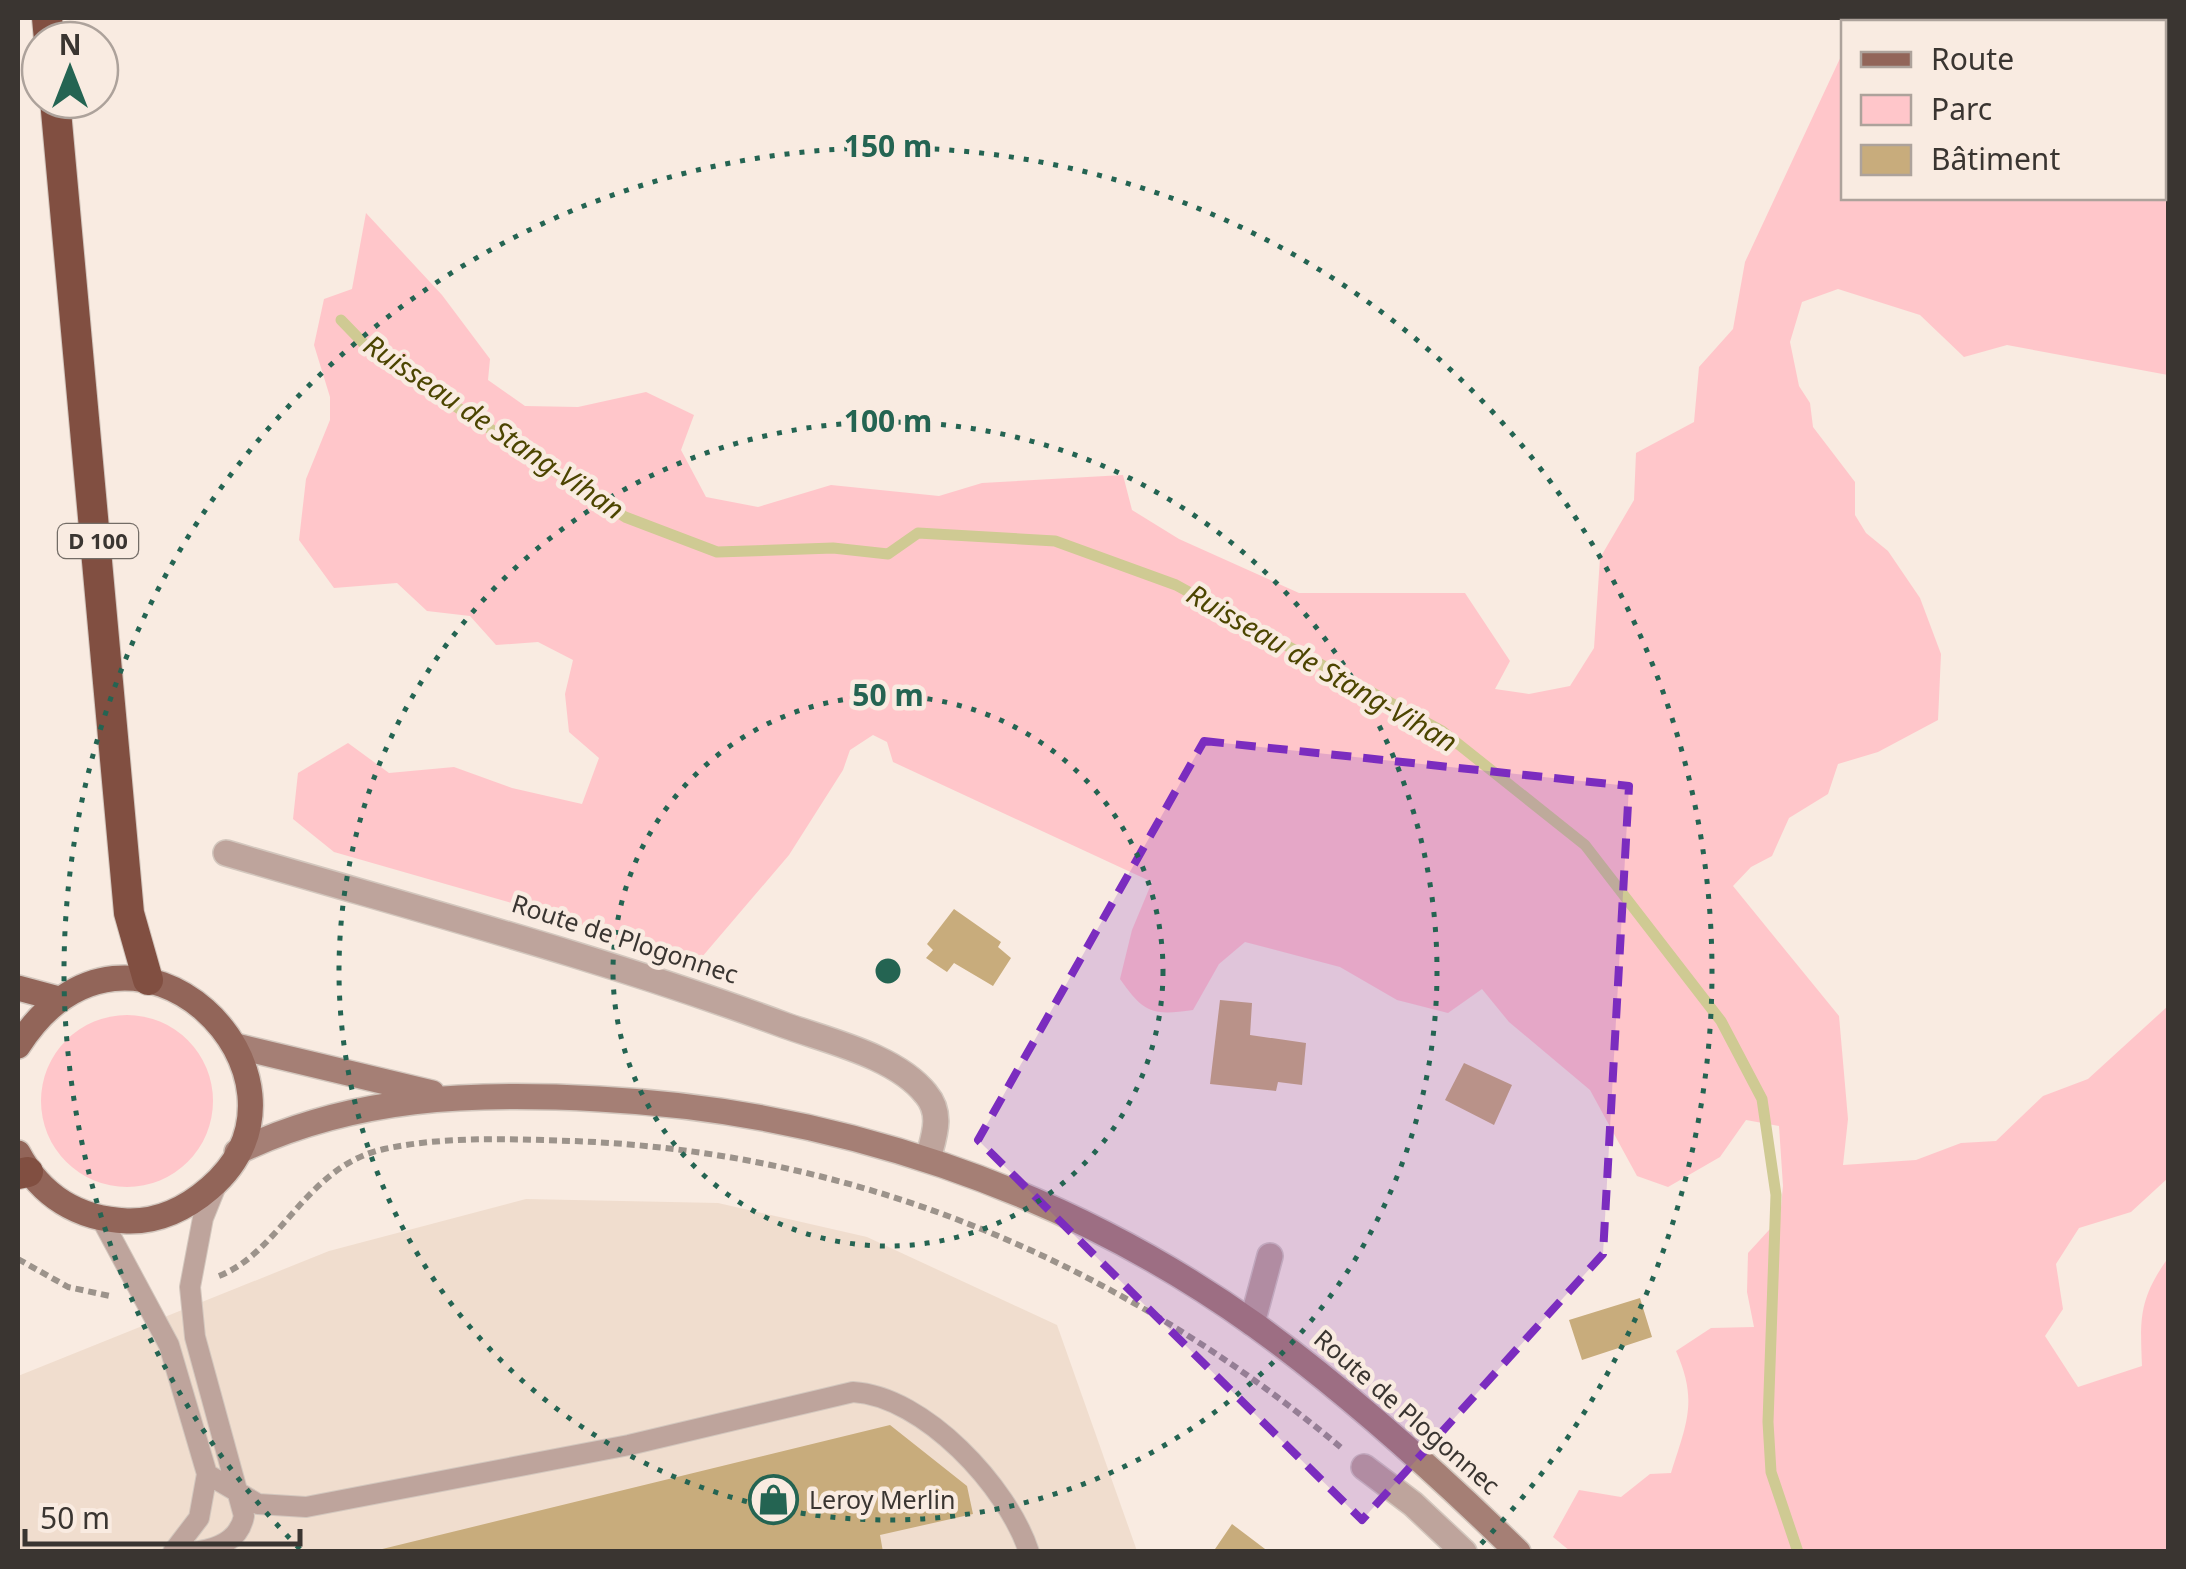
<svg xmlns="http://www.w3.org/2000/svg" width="2186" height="1569" viewBox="0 0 2186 1569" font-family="'Noto Sans',sans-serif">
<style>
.built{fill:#f0ddce}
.green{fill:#ffc6ca}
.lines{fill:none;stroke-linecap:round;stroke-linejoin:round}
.stream{stroke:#cfca93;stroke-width:11}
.building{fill:#c8ac7c}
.lane-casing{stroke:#d3c7be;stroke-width:22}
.street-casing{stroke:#d3c7be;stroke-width:28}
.secondary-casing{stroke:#d3c7be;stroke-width:28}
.primary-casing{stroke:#d3c7be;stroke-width:28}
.highway-casing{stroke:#d3c7be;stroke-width:32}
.path{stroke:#9c938b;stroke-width:6;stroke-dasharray:8 5;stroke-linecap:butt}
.lane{stroke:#bea49c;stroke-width:20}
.street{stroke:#bea49c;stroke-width:25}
.secondary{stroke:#a57f75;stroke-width:25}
.primary{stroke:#926559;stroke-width:25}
.highway{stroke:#814f41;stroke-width:30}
.marked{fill:#7b2cbf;fill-opacity:0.2;stroke:#7b2cbf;stroke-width:8;stroke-dasharray:20 12;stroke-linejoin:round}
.ring{fill:none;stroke:#246452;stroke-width:5;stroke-dasharray:5 10}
.labels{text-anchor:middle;stroke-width:9;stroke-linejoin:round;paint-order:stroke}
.shield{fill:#f9ebe1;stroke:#736c66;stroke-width:2.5}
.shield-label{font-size:22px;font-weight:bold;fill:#3a3531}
.street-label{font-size:25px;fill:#3a3531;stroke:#f9ebe1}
.poi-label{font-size:25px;fill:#3a3531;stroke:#f9ebe1;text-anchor:start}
.water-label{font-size:28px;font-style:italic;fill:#4c4500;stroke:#f9ebe1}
.centre{fill:#246452;stroke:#f9ebe1;stroke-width:5}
.ring-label{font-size:30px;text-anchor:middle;font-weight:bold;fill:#246452;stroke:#f9ebe1;stroke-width:9;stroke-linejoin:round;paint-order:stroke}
</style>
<rect width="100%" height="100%" fill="#f9ebe1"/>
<path class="built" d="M526,1199l192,4 149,34 190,88 80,226 -1119,1v-176l311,-125z"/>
<path class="green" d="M1863,18h297l1,4h-301z
M2164,29l4,12v334l-161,-30 -43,12 -44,-42 -82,-26 -36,13 -12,40 9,44 11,17 3,24 42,55v33l11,18 22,18 32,47 21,56 -3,66 -60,32 -40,12 -10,30 -39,24 -17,38 -21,11 -18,19 106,130 9,103 -5,46 73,-5 45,-17 35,-2 47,-45 45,-17 80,-73v172l-37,34 -52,16 -23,36 7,45 -18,27 33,51 64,-21c-2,-48 -3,-67 26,-108v293h-598l-17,-14 26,-47 42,7 29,-23 21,-1c16,-51 27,-72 5,-122l35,-23 43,-1 -7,-35 1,-39 32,-35 3,-32 -4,-60 -33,-6 -26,37 -52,30 -31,-11 -47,-86 -81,-68 -27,-33 -34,24 -51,-13 -57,-33 -95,-25 -26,22 -26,46c-41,6 -49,3 -73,-31l12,-49 20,-48 -259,-120 -6,-20 -14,-7 -23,15 -7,20 -54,85 -99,116 -123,-52 -233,-67 -41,-33 5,-46 50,-30 41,30 65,-6 58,21 70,16 17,-46 -30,-26 -4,-38 8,-34 -35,-18 -42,3 -26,-29 -43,-5 -30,-28 -63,5 -35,-48 7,-61 24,-59v-23l-16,-52 10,-46 28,-10 14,-76 76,82 48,64 -2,21 37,26 53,1 68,-15 48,23 -13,35 25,47 52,10 73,-22 108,11 43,-13 141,-8 9,35 47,29 120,54h166l45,68 -15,28 34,5 41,-8 24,-38 6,-90 34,-58 2,-47 58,-31 5,-55 34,-38 12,-67 98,-210 1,146h320z
M41 1101a86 86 0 1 1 172 0a86 86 0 1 1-172 0Z"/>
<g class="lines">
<path class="stream" d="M341,320l30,31 254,166 92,35 116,-4 55,6 30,-21 137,8 121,44 266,146 143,114 136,176 41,78 14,96 -8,227 3,50 27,80"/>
</g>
<path class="building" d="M954,909l47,33 -3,5 13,11 -18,28 -39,-23 -7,9 -21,-14 7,-8 -6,-6z
M1220,1000l32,3 -2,32 56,8 -4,42 -24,-3 -2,9 -66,-7z
M1464,1063l48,22 -18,40 -49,-25z
M1640,1298l12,39 -70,23 -13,-40z
M890,1425l77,61 6,28 -93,21 3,17h-513z
M1232,1524l37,28h-56z"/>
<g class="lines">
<defs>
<path id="lane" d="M102,1220l67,125 38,129 -8,44 -26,34
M207,1474l51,30 48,3 323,-62 224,-53c71,4 155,95 176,160
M191,1552c24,-2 48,-10 53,-36l-49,-179 -5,-50 13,-69 15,-37"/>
<path id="street" d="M226,853c187,55 375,104 558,172 44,16 112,31 142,69 17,20 8,42 2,65
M1252,1323l18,-67
M1364,1467l49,37 51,48"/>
<path id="secondary" d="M236,1046l196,47
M237,1152c117,-56 234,-60 362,-53 234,12 464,89 656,226 94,68 180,146 263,227"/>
<path id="primary" d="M18,988l41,11
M18,1046c113,-176 320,32 192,142 -23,20 -52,34 -83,33 -49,-2 -86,-25 -109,-68"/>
<path id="highway" d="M47,18l2,22
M55,100l74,813 19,67
M18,1174l10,-2"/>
</defs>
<use href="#lane" class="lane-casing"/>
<use href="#street" class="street-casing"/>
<use href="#secondary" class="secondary-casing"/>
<use href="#primary" class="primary-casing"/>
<use href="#highway" class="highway-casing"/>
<path class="path" d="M18,1259l50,28 42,9
M219,1276c62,-24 87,-110 165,-127 61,-13 127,-10 189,-8 289,11 551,124 771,309"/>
<use href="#lane" class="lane"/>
<use href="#street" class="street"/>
<use href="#secondary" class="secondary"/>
<use href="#primary" class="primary"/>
<use href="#highway" class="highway"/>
</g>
<path class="marked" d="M1204,741l425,45 -26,468 -241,266 -384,-380z"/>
<g class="ring">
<circle cx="888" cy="971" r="275"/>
<circle cx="888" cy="971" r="549"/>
<path d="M300 1549A824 824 0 1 1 1476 1549"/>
</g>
<defs>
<symbol id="shop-ring" viewBox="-11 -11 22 22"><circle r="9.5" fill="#f9ebe1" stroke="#246452" stroke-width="1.5"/><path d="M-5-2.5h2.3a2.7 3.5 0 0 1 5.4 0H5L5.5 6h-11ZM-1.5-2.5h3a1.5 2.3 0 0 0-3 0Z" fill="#246452"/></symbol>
</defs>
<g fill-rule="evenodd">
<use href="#shop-ring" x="746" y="1472" width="55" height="55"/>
</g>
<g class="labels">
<rect class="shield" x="58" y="524" width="80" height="34" rx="8"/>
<g class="shield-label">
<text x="98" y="549">D 100</text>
</g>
<g class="street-label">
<text transform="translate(625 939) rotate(18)" y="9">Route de Plogonnec</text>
<text transform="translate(1407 1412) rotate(41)" y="9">Route de Plogonnec</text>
</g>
<g class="poi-label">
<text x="809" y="1509">Leroy Merlin</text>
</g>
<g class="water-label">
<text transform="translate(494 427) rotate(34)" y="10">Ruisseau de Stang-Vihan</text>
<text transform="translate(1322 668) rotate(30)" y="10">Ruisseau de Stang-Vihan</text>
</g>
</g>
<circle cx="888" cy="971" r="15" class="centre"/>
<g class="ring-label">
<text x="888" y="157">150 m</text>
<text x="888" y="432">100 m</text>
<text x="888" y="706">50 m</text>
</g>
<rect width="2186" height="1569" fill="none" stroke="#3a3531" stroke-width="40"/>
<rect x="1841" y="20" width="325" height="180" fill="#f9ebe1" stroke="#ada29b" stroke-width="2.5"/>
<rect x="1861" y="52" width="50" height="15" fill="#926559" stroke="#ada29b" stroke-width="2.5"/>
<text x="1931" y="70" font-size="30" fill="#3a3531">Route</text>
<rect x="1861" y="95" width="50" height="30" fill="#ffc6ca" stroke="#ada29b" stroke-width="2.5"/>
<text x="1931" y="120" font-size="30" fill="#3a3531">Parc</text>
<rect x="1861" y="145" width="50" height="30" fill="#c8ac7c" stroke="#ada29b" stroke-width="2.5"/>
<text x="1931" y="170" font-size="30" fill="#3a3531">Bâtiment</text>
<g transform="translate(70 70)"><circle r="48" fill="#f9ebe1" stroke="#ada29b" stroke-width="2.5"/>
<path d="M0-8L18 38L0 25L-18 38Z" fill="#246452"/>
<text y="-15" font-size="28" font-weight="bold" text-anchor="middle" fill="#3a3531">N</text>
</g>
<path d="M25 1529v15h275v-15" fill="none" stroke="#3a3531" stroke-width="5"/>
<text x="40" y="1529" font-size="30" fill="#3a3531" stroke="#f9ebe1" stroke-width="8" paint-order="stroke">50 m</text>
</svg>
